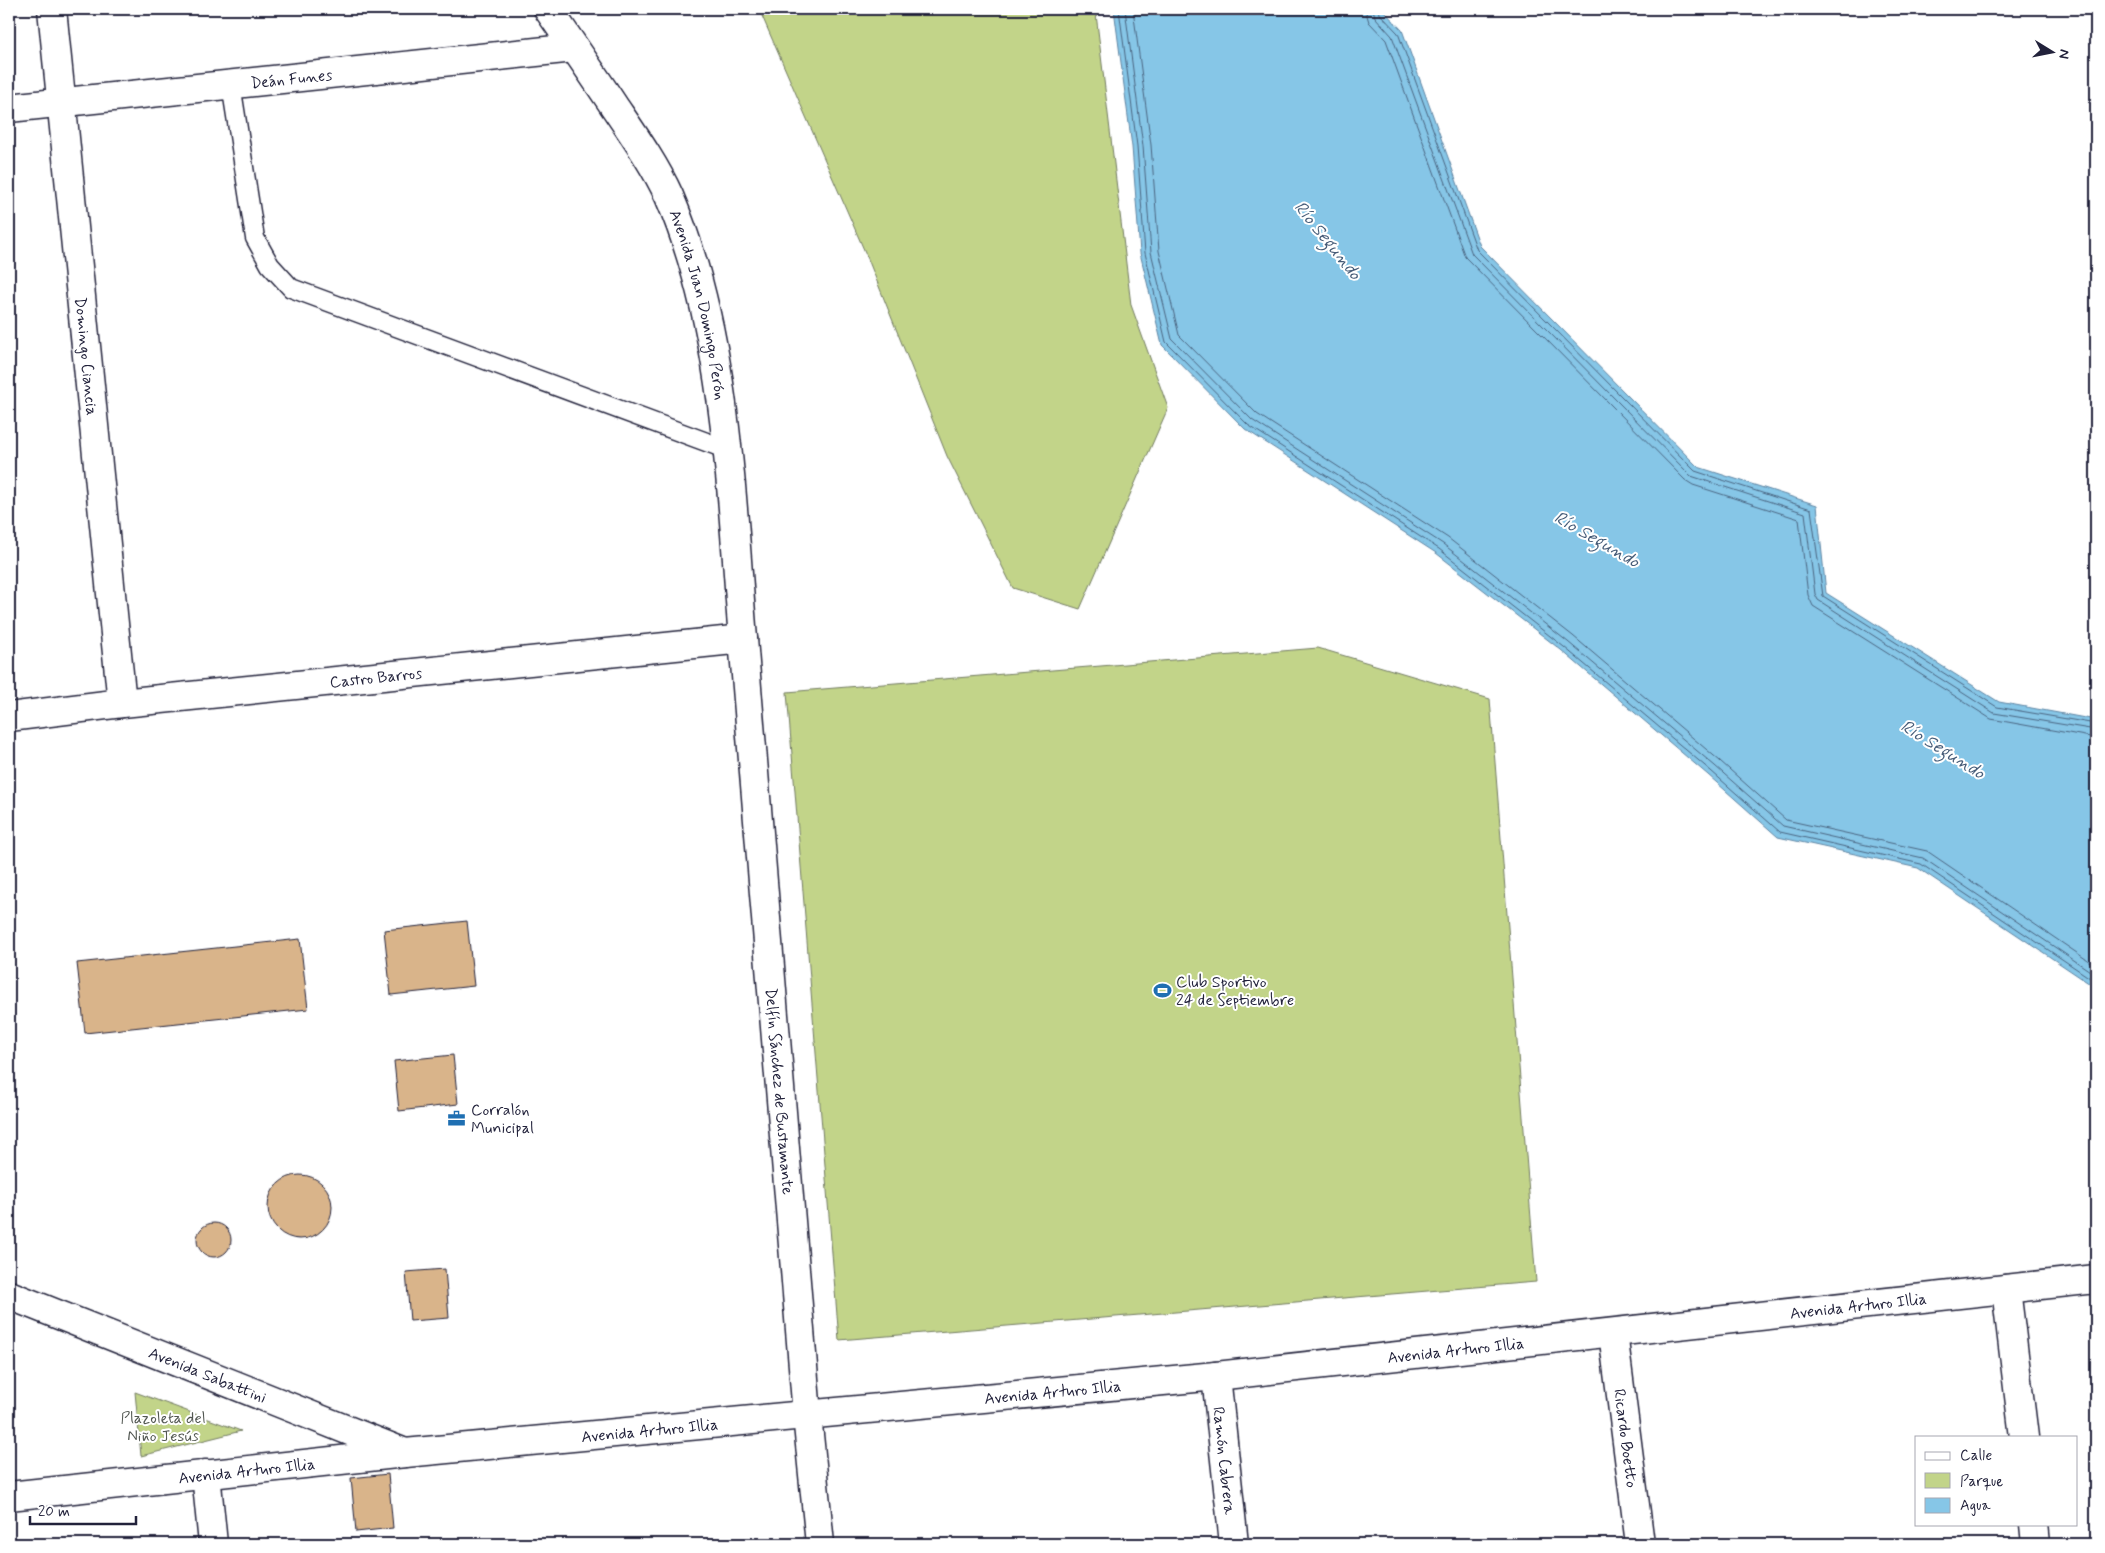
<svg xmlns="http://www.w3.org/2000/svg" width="2105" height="1553" viewBox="0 0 2105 1553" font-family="Mynerve,sans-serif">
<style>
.green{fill:#c2d489;stroke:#727b62}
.water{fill:#86c6e7;stroke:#5e84a2}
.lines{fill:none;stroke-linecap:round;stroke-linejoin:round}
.shore{stroke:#4a6480;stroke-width:1}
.building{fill:#d9b48a;stroke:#22223b}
.service-casing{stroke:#22223b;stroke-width:21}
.minor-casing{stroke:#22223b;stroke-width:31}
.secondary-casing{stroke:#22223b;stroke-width:31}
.service{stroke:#fff;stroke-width:18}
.minor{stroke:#fff;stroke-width:28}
.secondary{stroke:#fff;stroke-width:28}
.labels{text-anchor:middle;stroke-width:4;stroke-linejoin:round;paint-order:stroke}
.street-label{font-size:16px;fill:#22223b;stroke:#fff}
.poi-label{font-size:16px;fill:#22223b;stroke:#fff;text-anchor:start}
.park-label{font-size:16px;fill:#525752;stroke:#fff}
.water-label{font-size:18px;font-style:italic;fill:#455b77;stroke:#fff}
</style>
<rect width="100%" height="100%" fill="#fff"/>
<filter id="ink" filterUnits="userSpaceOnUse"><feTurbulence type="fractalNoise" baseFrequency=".02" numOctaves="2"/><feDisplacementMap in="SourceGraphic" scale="10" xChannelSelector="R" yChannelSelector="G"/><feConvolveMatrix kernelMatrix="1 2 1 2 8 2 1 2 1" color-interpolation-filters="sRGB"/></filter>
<g filter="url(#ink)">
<path class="green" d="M759,9h333l4,5 35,291 37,103 -88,201 -67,-21 -66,-132 -79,-197z
M1318,648l172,51 46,583 -697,58 -52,-648z
M135,1392l106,39 -100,25z"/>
<path class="water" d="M1114,9h268l20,21 78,216 218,221 119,38 9,88 173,109 97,18v268l-178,-120 -140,-31 -70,-62 -147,-125 -125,-97 -191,-124 -83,-84 -22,-92 -8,-106z"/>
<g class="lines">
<path class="shore" d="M1119,9l18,137 8,107 21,89 82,83 191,124 125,98 147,124 69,61 141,32 175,118
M1125,9l18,137 8,106 21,87 80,81 191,124 125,98 147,124 68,60 140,32 173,117
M1133,9l18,136 8,106 20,84 78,79 191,124 125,98 147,125 66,59 141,31 169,115
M1365,9l4,13 17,18 79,217 220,223 8,5 106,34 9,76 5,11 178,113 105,19
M1373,9l2,8 17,19 80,218 219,222 114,37 10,81 3,6 176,113 102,17
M1379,9l1,5 18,19 79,217 218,221 116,38 12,87 174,111 99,17"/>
</g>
<path class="building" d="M467,921l7,65 -83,9 -7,-65z
M300,939l8,70 -223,24 -8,-70z
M453,1055l5,49 -59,7 -5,-50z
M268 1207a32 32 0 1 1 64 0a32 32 0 1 1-64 0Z
M197 1240a17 17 0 1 1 34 0a17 17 0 1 1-34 0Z
M445,1269l4,49 -39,3 -4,-49z
M388,1474l5,54 -37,4 -5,-54z"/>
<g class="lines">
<defs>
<path id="service" d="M231,84l24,154 15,27 21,23 437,162"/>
<g id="minor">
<path id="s1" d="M52,9l70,694"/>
<path id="s2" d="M9,108l565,-60"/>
<path id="s3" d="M9,717l113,-14 621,-64 64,776 13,129"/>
<path d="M2006,1289l18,148"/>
<path id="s4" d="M9,1295l396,158"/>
<path id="s5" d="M1613,1333l27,211"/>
<path id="s6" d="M1216,1376l18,168"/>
<path d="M206,1474l7,70"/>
<path d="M2034,1524l2,20"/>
</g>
<g id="secondary">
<path id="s7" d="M548,9c22,32 44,64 66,97 19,28 41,59 55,90 58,135 62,298 74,443"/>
<path id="s8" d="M9,1496l396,-43 811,-77 880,-97"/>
</g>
</defs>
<use href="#service" class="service-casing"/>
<use href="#minor" class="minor-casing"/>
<use href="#secondary" class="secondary-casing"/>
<use href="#service" class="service"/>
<use href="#minor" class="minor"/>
<use href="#secondary" class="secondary"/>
</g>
</g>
<defs>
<symbol id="stadium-bare" viewBox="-9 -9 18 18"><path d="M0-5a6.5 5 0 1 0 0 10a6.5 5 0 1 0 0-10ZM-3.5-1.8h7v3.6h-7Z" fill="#1f6fb2" stroke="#fff" stroke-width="2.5" paint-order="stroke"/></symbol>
<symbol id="office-bare" viewBox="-9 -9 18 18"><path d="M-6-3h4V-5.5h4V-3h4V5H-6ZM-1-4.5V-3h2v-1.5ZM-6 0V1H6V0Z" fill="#1f6fb2" stroke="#fff" stroke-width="2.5" paint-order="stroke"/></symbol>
</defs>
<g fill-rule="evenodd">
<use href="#stadium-bare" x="1150" y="978" width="25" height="25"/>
<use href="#office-bare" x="444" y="1106" width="25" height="25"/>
</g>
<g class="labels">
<g class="street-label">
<text dy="6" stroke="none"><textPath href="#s2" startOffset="284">Deán Funes</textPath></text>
<text dy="6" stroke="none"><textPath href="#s7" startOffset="336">Avenida Juan Domingo Perón</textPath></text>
<text dy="6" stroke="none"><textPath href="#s1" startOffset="349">Domingo Ciancia</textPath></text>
<text dy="6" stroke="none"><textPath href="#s3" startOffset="369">Castro Barros</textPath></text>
<text dy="6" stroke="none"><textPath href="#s3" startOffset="1192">Delfín Sánchez de Bustamante</textPath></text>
<text dy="6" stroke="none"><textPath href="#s8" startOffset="1859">Avenida Arturo Illia</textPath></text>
<text dy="6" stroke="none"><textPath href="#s8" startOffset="1454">Avenida Arturo Illia</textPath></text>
<text dy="6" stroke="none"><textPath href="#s4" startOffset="214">Avenida Sabattini</textPath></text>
<text dy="6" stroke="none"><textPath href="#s8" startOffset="1049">Avenida Arturo Illia</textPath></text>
<text dy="6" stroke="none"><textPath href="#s8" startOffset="644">Avenida Arturo Illia</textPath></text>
<text dy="6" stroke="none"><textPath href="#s5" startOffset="106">Ricardo Boetto</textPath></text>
<text dy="6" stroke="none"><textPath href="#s6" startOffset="85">Ramón Cabrera</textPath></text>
<text dy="6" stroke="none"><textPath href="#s8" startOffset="239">Avenida Arturo Illia</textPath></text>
</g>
<g class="poi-label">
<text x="1176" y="987">Club Sportivo<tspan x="1176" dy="18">24 de Septiembre</tspan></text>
<text x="471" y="1115">Corralón<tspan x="471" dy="18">Municipal</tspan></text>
</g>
<g class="park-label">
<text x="163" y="1423">Plazoleta del<tspan x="163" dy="18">Niño Jesús</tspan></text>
</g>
<g class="water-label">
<text transform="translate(1328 240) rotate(51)" y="6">Río Segundo</text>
<text transform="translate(1597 539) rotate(30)" y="6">Río Segundo</text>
<text transform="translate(1943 749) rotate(32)" y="6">Río Segundo</text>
</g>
</g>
<rect width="2105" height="1553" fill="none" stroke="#fff" stroke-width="30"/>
<rect x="15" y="15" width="2075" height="1523" fill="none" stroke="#22223b" stroke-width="2" filter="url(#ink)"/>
<rect x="1915" y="1436" width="162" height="90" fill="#ffffff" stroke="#a7a7b1"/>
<rect x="1925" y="1452" width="25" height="8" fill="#ffffff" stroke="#a7a7b1"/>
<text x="1960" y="1460" font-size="15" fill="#22223b">Calle</text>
<rect x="1925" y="1473" width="25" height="15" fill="#c2d489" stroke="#a7a7b1"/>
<text x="1960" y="1486" font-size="15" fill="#22223b">Parque</text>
<rect x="1925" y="1498" width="25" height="15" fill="#86c6e7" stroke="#a7a7b1"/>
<text x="1960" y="1510" font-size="15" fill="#22223b">Agua</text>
<g transform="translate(2052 52) rotate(100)" stroke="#ffffff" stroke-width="4" paint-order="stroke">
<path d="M0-4L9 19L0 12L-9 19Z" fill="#22223b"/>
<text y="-8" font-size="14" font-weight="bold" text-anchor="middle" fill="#22223b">N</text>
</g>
<path d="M30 1516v8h106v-8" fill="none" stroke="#22223b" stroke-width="2.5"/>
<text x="38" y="1516" font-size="15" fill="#22223b" stroke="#ffffff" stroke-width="4" paint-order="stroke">20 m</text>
</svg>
